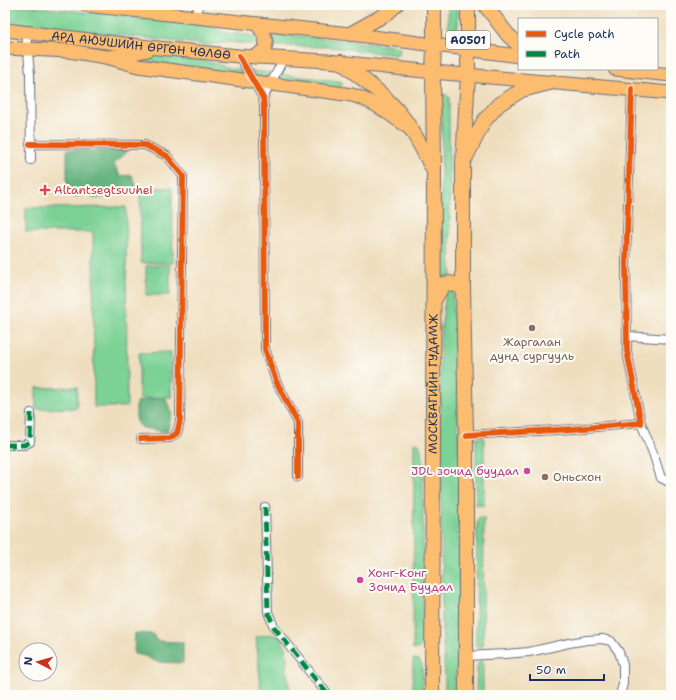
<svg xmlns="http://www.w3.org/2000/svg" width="676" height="700" viewBox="0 0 676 700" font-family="'Shantell Sans',sans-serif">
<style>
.green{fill:#7cd194;stroke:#4c8079}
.forest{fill:#65b37e;stroke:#40716e}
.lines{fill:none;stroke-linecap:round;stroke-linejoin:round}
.minor-casing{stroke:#656c80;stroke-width:10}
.primary-casing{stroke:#656c80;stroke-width:15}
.trunk-casing{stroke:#656c80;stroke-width:16}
.minor{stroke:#fff;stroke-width:8}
.primary{stroke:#fcbd6f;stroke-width:13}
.trunk{stroke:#fcbd6f;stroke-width:14}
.quiet{stroke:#00873e;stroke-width:5;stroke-dasharray:10 5;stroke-linecap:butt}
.cycleway-casing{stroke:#fdfcf7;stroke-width:8}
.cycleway{stroke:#e8590c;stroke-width:6}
.health-dot{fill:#e0444e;stroke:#fdfcf7;stroke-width:1.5}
.education-dot{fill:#8d6e63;stroke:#fdfcf7;stroke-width:1.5}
.hotel-dot{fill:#d1479c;stroke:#fdfcf7;stroke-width:1.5}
.labels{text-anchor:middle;stroke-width:4;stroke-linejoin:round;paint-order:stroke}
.shield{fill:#fdfcf7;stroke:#5f6c8c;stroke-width:1}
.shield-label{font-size:11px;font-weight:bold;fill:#1b2f5e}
.street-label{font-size:12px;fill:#1b2f5e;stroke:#fdfcf7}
.health-label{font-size:12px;fill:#be3a42;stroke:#fdfcf7;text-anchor:start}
.education-label{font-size:12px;fill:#785e54;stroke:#fdfcf7}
.hotel-label{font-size:12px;fill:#b23c85;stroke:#fdfcf7;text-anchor:end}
</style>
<rect width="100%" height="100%" fill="#fdfcf7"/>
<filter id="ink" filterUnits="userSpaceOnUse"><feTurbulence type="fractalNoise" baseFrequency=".025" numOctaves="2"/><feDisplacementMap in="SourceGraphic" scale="8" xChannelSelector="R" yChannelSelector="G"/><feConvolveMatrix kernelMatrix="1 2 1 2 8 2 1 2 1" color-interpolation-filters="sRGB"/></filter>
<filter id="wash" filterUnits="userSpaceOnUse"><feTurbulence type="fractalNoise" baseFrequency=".012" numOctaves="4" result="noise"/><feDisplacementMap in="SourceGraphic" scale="16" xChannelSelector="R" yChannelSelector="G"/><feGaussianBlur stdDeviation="0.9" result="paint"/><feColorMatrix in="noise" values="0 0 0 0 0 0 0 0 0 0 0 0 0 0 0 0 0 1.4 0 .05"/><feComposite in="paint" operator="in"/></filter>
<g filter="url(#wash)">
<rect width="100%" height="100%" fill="#efdebe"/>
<path class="green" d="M5,5h12l190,20 19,8 33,3 1,8 -3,1 -29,-3 -21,3 -202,-23z
M448,5h10v20l-1,3 -3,2 -4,-1 -2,-2z
M272,33l123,13 4,1 1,3 -1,3 -3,2 -65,-8 -57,-1z
M152,52l48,7 33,10c4,0 7,0 9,3l-2,2 -89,-12 -11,-3v-1z
M251,71l21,2 -4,5 -13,-2z
M282,75h3l54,6 3,1v4l-1,1 -65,-8z
M445,94l4,3 1,159 2,20h-8l-4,2 2,-181 1,-2z
M140,188h32l1,75h-32z
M126,207l1,200h-33l-1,-175h-67v-24z
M170,265v30h-24v-29z
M446,290h6l1,2v24l5,21 1,306 -4,35v17h-10v-18l-3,-51 -2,-288z
M171,352v45l-32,2v-46z
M77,387v21l-41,1v-21z
M476,438h8v67h-8z
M414,443h5l4,17v184l-4,4 -6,2z
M480,518h4l-1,128h-7l1,-123 1,-3z
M271,634l9,3 6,10 2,33 3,13v2h-31v-17l-4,-41z
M413,659l6,1 3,5 1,30h-10z
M480,661h3v34h-7l1,-28 2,-5z"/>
<path class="forest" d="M67,150l61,1 -14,13 6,12 12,-1 5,13 -15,-1 -9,10 -19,1 -4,-5 -16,4 -7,-4z
M165,397l7,16 -5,19 -24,-4 -7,-6v-20z
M135,633l18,1 4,7 26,1v21l-26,-1 -12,-6 -11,-2z"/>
</g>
<g filter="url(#ink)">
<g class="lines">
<defs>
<path id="minor" d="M197,17l1,-12
M26,32l4,42 1,86
M239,56l24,42 1,9 1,242 11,32 22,42v54
M263,98l21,-40
M30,144l115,1 22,11 16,20 -3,245 -3,12 -7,5 -29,1
M627,336l44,3
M641,423l12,30 8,25 10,5
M466,435l108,-6 67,-6 -14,-72 -1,-89 6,-173
M5,445h19l6,-3 1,-29
M265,507l3,105 6,15 54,68
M466,656l39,-2 24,-2 40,-9 18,-3 15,-1 9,2 8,11 4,13v19l-3,11"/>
<g id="primary">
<path d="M86,5l264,29 169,22"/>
<path id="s1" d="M5,30l153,18 81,8 89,5 105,11 238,21"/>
<path d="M5,48l64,3 37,6 14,-1 28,-6"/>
<path d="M106,57l32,9 214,29c22,6 38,20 56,32"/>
<path d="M256,57c2,-3 7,-6 9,-9 4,-8 -4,-18 -8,-24"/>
<path d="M615,69l56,6"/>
</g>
<g id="trunk">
<path d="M485,5l23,30 11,10"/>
<path d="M350,34l36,-20 10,-9"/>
<path d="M341,62c19,15 46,34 60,53 13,16 22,35 31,53"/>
<path d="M466,157l18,-36 15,-17 23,-14 31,-8"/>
<path d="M434,300l10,-16c8,-2 13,1 19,5"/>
<path id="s2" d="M432,695l2,-524 -1,-99 1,-26v-41"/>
<path d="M466,695v-260l-3,-146v-126l5,-88v-70"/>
</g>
</defs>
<use href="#minor" class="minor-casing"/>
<use href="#primary" class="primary-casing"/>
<use href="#trunk" class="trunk-casing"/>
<use href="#minor" class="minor"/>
<use href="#primary" class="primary"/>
<use href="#trunk" class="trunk"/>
<path class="quiet" d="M5,445h19l6,-3 1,-29
M265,507l3,105 6,15 54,68"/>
<defs>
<path id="cycleway" d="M239,56l24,42 1,9 1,242 11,32 22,42v54
M30,144l115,1 22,11 16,20 -3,245 -3,12 -7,5 -29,1
M466,435l108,-6 67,-6 -14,-72 -1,-89 6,-173"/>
</defs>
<use href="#cycleway" class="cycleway-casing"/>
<use href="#cycleway" class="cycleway"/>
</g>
</g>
<path class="health-dot" d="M43 184h4v4h4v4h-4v4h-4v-4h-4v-4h4z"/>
<g class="education-dot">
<circle cx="532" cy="328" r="4"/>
<circle cx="545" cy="477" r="4"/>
</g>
<g class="hotel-dot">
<circle cx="527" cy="471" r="4"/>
<circle cx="360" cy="580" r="4"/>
</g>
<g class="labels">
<rect class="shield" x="446" y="31" width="44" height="18" rx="3"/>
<g class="shield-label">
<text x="468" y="44">A0501</text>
</g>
<g class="street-label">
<text dy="4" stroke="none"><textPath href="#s1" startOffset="137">АРД АЮУШИЙН ӨРГӨН ЧӨЛӨӨ</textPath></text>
<text dy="4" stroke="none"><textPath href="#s2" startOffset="311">МОСКВАГИЙН ГУДАМЖ</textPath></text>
</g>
<g class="health-label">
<text x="54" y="194">Altantsegtsuuhei</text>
</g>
<g class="education-label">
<text x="532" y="346">Жаргалан<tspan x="532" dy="14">дунд сургууль</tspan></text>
<text x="553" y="481" text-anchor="start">Оньсхон</text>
</g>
<g class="hotel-label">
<text x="519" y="475">JDL зочид буудал</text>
<text x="368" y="577" text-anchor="start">Хонг-Kонг<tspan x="368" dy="14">3очид Буудал</tspan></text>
</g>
</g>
<rect width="676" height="700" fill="none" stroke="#fdfcf7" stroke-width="20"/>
<rect x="518" y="18" width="140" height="52" fill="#fdfcf7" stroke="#a3aaba"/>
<rect x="526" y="31" width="20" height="6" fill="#e8590c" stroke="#a3aaba"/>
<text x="554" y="38" font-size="12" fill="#1b2f5e">Cycle path</text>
<rect x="526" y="51" width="20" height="6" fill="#00873e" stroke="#a3aaba"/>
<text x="554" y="58" font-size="12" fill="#1b2f5e">Path</text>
<g transform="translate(38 662) rotate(276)"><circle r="19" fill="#fdfcf7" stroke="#a3aaba"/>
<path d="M0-3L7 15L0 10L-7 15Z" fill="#c8321e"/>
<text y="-6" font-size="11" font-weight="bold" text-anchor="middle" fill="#1b2f5e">N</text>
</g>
<path d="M530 674v6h74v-6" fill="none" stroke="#1b2f5e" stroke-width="2"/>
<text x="536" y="674" font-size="12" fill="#1b2f5e" stroke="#fdfcf7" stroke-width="3" paint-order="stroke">50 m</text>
</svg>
